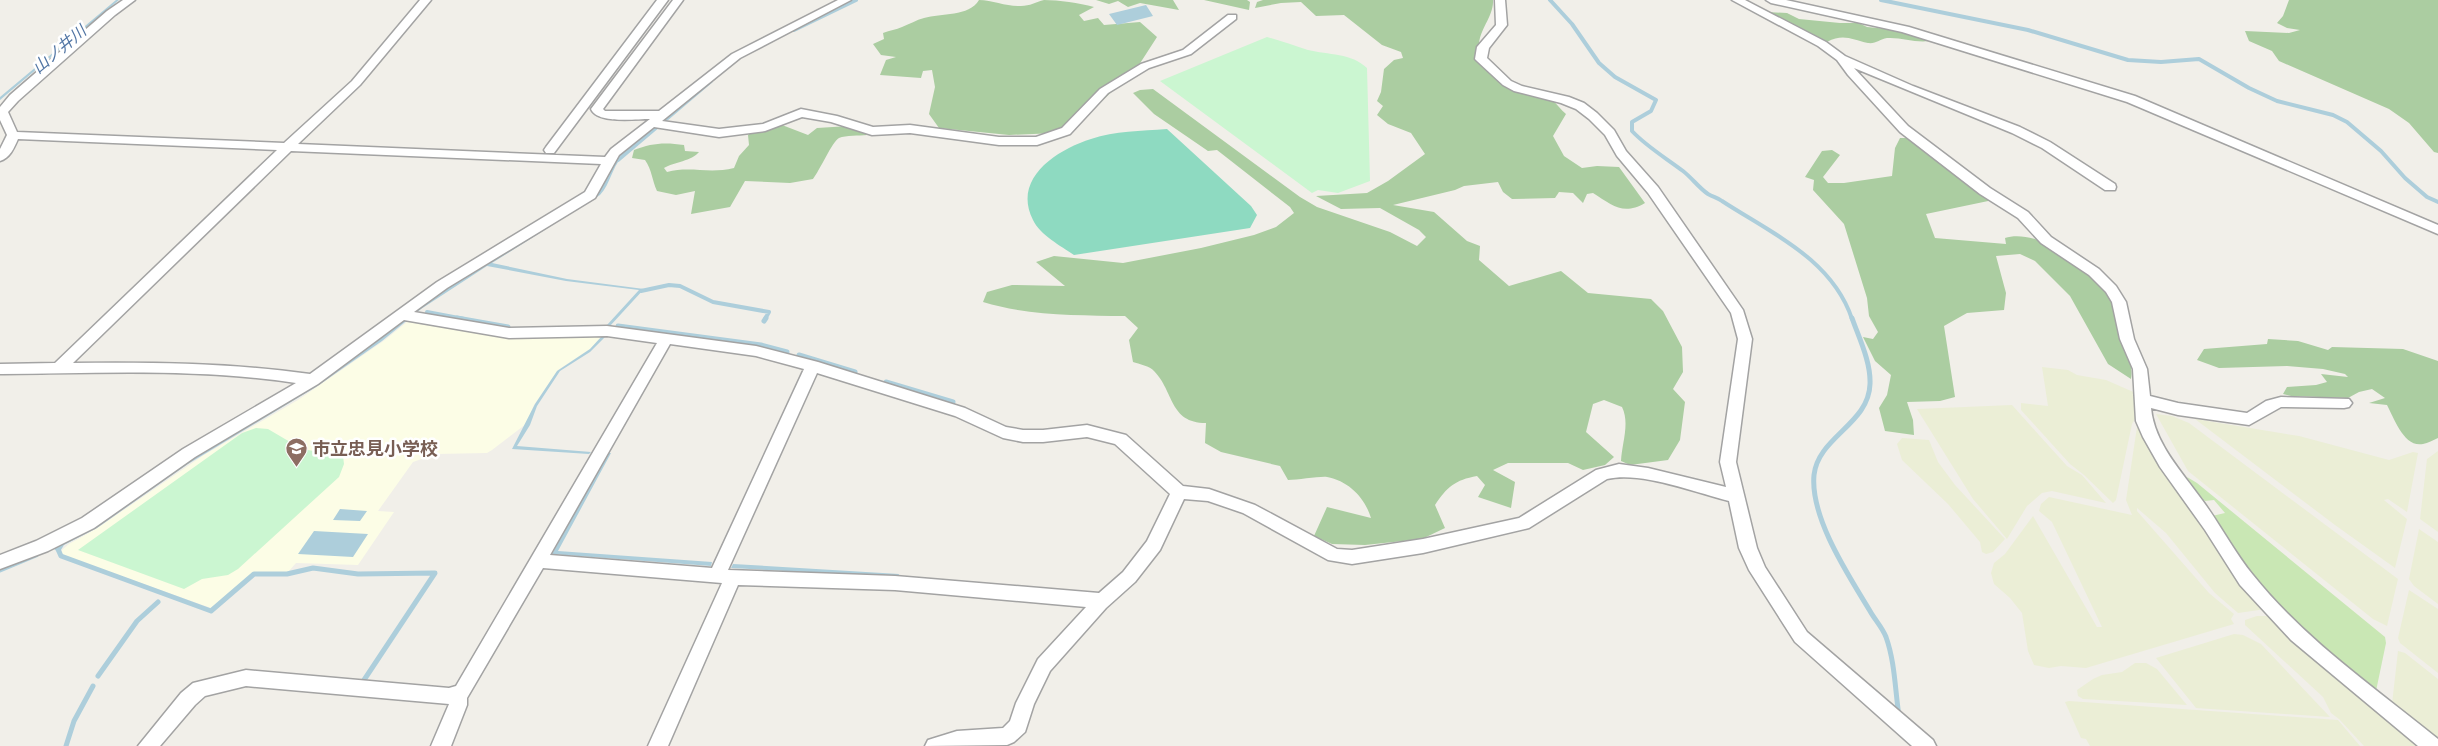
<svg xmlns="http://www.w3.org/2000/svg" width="2438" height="746" viewBox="0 0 2438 746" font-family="'DM Sans','Noto Sans JP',sans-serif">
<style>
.education{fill:#fcfde6}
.farmland{fill:#ebeed6}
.grass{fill:#c9e7b4}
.forest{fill:#abcda1}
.park{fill:#cbf6d1}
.pitch{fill:#8edac1}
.water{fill:#adcedb}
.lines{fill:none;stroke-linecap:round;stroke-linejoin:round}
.stream-far1{stroke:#adcedb;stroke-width:4}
.stream{stroke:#adcedb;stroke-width:5}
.minor-casing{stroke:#a3a3a3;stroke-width:3}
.minor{fill:#fff;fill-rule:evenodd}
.labels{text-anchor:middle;stroke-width:5;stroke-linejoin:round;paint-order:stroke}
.far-water-label{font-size:16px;font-style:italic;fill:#5175a4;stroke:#fff}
.education-label{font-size:18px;font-weight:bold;fill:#785e54;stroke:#fff;text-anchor:start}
</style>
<rect width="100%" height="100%" fill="#f1efe9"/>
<path class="education" d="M407,322l99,16 96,-2 -12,13 -32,21 -24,35 -8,19 -34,26 -5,3 -51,1 -23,8 -35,49 16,1 -36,53 -62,-2 -8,9h-34l-43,36 -149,-53v-5l7,-6 27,-15 108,-74 94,-55 87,-60z"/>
<path class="farmland" d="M2042,367l26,3 9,5 29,5 32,14 -1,21 -5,9 -16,76 -3,3 -29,-28 -14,-11 -49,-54v-7l27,3z
M2012,405l55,61 15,9 24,28 -54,-12 -10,2 -15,13 -20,33 -34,-40 -56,-90z
M2156,414l16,2 17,7 209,156 -11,47 -14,-7 -185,-148z
M2195,419l104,17 90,24 24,-8 5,1 -11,59 -19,-13 -4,1 23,19 -12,49 -60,-43z
M2137,427l75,116 35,48 19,18 -28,4 -23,-20 -49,-60 -29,-25v3l72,82 25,21 -3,5 3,5 -148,44 -25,-2 -12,2 -15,-3 -6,-14 -6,-38 -12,-15 -16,-14 -3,-11 3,-10 11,-9 28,-38 64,111h5l-50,-105 -13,-11 2,-7 8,-7 83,18 -6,-15z
M1902,438l27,2 9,22 17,23 50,54 -12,13 -7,2 -4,-2 -2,-10 -32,-38 -46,-44 -5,-16z
M2438,451v81l-18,-13 7,-60z
M2419,529l19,13v62l-24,-18 -5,-7z
M2409,590l29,19v64l-38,-30 -2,-5z
M2257,616h15l153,130h-61l-25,-27 -8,-6 -8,-16 -78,-72v-5z
M2234,634l9,1 18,9 69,73 -134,-9 -40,-50z
M2398,651l7,2 33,26v63l-46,-38z
M2135,663h11l11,6 30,36 -104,-6 -5,-3 -1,-6 16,-11 9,-4 20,-3z
M2069,701l269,19 22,26h-270l-4,-7 -5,-1 -16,-36z"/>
<path class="grass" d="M2187,477l10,6 188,154 1,6 -10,48 -33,-23 -91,-88 -40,-64 13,-3 -11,-13 -9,1 -8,-7z"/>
<path class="forest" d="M979,0c14,0 28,7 42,6 9,0 15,-4 23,-6 15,0 35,3 50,7l-15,8 5,6 14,-3 6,7 36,-3 17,15 -20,31 -51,48 -30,17 -47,2 -70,-7 -10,-14 6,-27 -3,-17 -9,1 -2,7 -41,-3 6,-15 10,-3 -15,-2 -8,-11 11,-5 -1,-6c7,-3 13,-3 19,-6 8,-3 14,-7 22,-9 17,-5 45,-1 55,-18z
M1096,0h77l6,10 -39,-7 -12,4 -10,-6 -9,3z
M1204,0h43l3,2 -1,8z
M1263,0h230c1,17 -15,30 -14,48 2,30 53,38 73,52 5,4 9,10 14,14l-13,22 11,20 18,12 15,-2 22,1 26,36c-22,13 -33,2 -52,-10l-6,1 -4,9 -10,-10 -14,-1 -4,6 -43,1 -9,-7 -5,-10 -34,4 -9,4 -62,15 41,7 33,29 13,5 -1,14 30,26 52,-15 27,22 63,6 12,12 19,36 1,25 -10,17 12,13 -5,38 -12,20 -38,5 -9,-4c1,-18 9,-38 1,-54l-18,-7 -11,4 -7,28 28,25 -9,8 -22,5 -15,-7h-60l-15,7 22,12 -4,26 -33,-11 7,-12 -8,-9c-22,4 -30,11 -42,29l10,23 -23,11 -57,6 -33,-1 -18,-8 13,-29 44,11c-6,-20 -22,-37 -44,-41 -6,-1 -29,3 -39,3l-8,-14 -59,-14 -16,-9 1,-20c-37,0 -32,-32 -52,-52 -4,-5 -15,-7 -21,-9l-4,-22 9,-12 -13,-12c-47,-1 -96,0 -142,-14l4,-10 25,-7 53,1 -29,-24 18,-6 69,7 78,-15 53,-13 22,-8 18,-14 -4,-6 -73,-57 -9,1 -54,-37 -21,-21 7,-3 13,-1 147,108 17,10 73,25 27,14 9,-9 -7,-7 -39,-22 -39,1 -25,-13 51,-3 21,-12 37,-27 -14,-21 -23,-9 -11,-9 6,-9 -6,-5 4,-9 3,-23 10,-9 9,-2 -2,-6 -19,-7 -38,-30 -28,1 -15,-14 -20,1 -26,5 2,-6z
M2289,0h149v153l-4,-1 -25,-29 -20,-14 -110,-48 -7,-10 -23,-10 -4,-10 44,2 11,-3 -13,-2 -10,-5 6,-7z
M1767,12l20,1 12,6 41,4h19l8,4 31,3 31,11c-14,2 -28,-4 -42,-3 -7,1 -11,6 -19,5 -16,-3 -24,-10 -41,-1z
M770,123l12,2 26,10 9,-7 32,-2 10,2 8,7c-8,1 -21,0 -28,3 -7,4 -19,32 -26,41l-23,4 -45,-2 -15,26 -39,7 4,-23 -19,4 -19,-4c-5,-11 -5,-21 -12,-31l-13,-2 2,-8c17,-7 31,-8 50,-5l1,6 14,1c-7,9 -25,10 -35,16l3,4c23,-6 42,2 67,-4l5,-12 10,-11 -1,-10 9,-9z
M1900,138h10l83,62 -67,14 9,24 71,6 -1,-6c11,-4 27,-1 38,4 13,5 54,35 62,46 10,15 9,28 14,44 5,16 15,30 12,47l-23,-15 -38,-68 -35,-35 -15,-7 -24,2 10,37 -2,17 -37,3 -23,13 11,71 -15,4 -33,1 6,18 1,15 -29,-4 -6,-23 8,-13 4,-20 -16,-14 -12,-24 10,2 5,-7 -9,-16 -2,-18 -23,-74 -31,-34 1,-10 -9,-3 17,-26 10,-1 8,5 -17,22 5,6h16l48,-7 3,-28z
M2268,339l30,2 30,9 4,-3 71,2 35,12v77c-5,2 -10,5 -15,6 -19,4 -29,-26 -36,-39l-18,-2 16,-5 -13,-9 -13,3 -11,6 -57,-2 -8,-2 4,-7 29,-2 11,-3 -6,-8 27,3 -3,-3 -22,-5 -36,-3 -68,2 -22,-8 7,-11 63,-5z"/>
<path class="park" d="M1267,37c14,4 28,9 41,13 20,5 44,3 59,18l3,113 -32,12 -20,-3 -6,3 -152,-112z
M256,428l12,1 34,20 41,7 1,8 -5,13 -101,92 -10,6 -26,4 -18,10 -106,-39 164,-117z"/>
<path class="pitch" d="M1167,129l84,77 6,9 -7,13 -176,27c-13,-9 -34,-20 -41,-35 -21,-41 23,-70 58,-81 24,-8 50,-8 76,-10z"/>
<path class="water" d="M116,0h3l-119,100v-3z
M1146,5l7,11 -36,9 -8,-11z
M618,156l4,1c-11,12 -11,26 -22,38l-108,68 75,16 77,10 -34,37 -3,-1 32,-35 -73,-9 -79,-15 -66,43 -39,32 -66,46 -128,77 -91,64 -33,17 -5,8 -6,-5 363,-241 182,-114 5,-8 3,-11z
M602,336l3,1 -15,15 -30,19 -23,35 -7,19 -13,21 74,6 -2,2 -77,-5 23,-45 22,-33 33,-22z
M608,453h3l-53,98 154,11 -1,4 -159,-12z
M340,509l27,2 -7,10 -27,-1z
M314,531l54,3 -15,23 -55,-3z
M733,564l166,10 -1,3 -167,-9z"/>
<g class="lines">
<path class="stream-far1" d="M1550,0l22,24 27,39 16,14 41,23 -5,11 -19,11v9c15,16 34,27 51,40 9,7 16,17 25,23 5,3 10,4 14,7 49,32 110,58 130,118
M1881,0l147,30 100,30 33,2 38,-3 50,29 28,13 56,14 14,7 34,29 24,27 22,19 11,5
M794,30l62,-30
M618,160l93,-79
M641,291l28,-6 11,1 33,16 56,10 -4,7
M427,312l37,7"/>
<path class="stream" d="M457,318l51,9
M1852,318c7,20 19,44 18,66 -1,40 -52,53 -56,91 -4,43 35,101 56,136 5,9 12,16 16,26 9,25 9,53 13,79
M764,321l2,-3
M618,326l143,19 26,7
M799,355l56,17
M886,382l67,20
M57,547l4,9 150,55 43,-37h33l26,-6 45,6 77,-1 -71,107
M0,570l36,-15
M98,676l39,-55 21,-19
M66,746l8,-25 19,-35"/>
<defs>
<path id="minor" d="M123,0h12l-20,15 -97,86 -10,11 9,20 267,11 68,-62 68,-81h11l-71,85 -62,59 307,13 6,-8 39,-30c-15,0 -53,5 -59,-10l82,-109h10l-80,109 2,2h54l73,-57 106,-54h13l-111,58 -78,63 57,8 44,-5 38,-15 36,7 36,11 37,-2 89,12h37l26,-9 38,-39 41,-25 42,-14 45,-35h8v4l-45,35 -42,14 -41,25 -38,41 -33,11h-38l-89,-12 -38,2 -41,-13 -29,-5 -37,14 -46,6 -65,-10 -35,28 -24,43 -148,90 -33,24 95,16 98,-2 149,20 62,16 147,46 41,19 17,3h20l44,-5 39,10 57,51 26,3 46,16 82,44 15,1 71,-11 96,-21 77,-48 23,-6 29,4 78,19 -6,-25 18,-123 -7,-26 -83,-120 -31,-37 -12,-21 -16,-16 -13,-10 -15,-6 -47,-12 -11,-6 -26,-24 -2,-2 2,-12 19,-22 -1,-25h10l2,25 -18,23 -2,10 24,23 11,5 47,11 15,6 13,10 17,17 12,21 32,36 85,123 9,29 -16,123 21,86 8,19 42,65 126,108 3,6h-24l-117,-104 -46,-72 -10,-22 -10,-47c-35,-9 -88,-30 -122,-22l-78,49 -106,25 -71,11 -24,-4 -85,-47 -35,-12 -24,-2 -24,51 -25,32 -29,26 -56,63 -16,33 -9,28 -11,10 -7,3 -82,1 3,-6 29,-9 46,-3 7,-7 6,-18 22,-44 48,-52 -191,-17 -157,-5 -70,161h-20l74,-163 -179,-15 -76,130v7l-16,41h-20l18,-42 -203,-18 -41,10 -10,9 -35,41h-22l43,-53 12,-10 53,-13 203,18 7,-2 201,-343 -50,-7 -98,2 -105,-18 -86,64 -123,73 -101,71 -46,23 -48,18v-14l36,-14 46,-23 101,-69 113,-66c-98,-15 -197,-10 -296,-9v-10l55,-1 222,-213 -259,-11c-4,9 -8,19 -18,22v-12l7,-14 -7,-15v-13l10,-12 97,-84zM291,151l310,13 -16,28 -148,90 -127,92c-79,-11 -157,-12 -237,-11zM670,344l86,12 48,13 -92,199 -162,-13zM817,373l138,43 48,22 20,4h20l44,-5 28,7 55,50 -23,47 -24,31 -24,21 -204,-17 -167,-6z
M657,0h11l-114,153h-8l-2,-3 2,-3z
M1732,0h13l81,42 19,14 68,30 107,41 30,15 65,42 1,3 -1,3h-10l-63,-42 -30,-15 -158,-65 54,58 82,62 38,24 23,25 48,32 17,17 10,16 8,37 13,30 3,27 28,7 69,10 19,-12 15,-4 68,2 3,4 -3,4 -5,1 -63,-1 -32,18 -71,-10 -27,-7c3,35 31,64 51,92 18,24 32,52 51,75 51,64 122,113 185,164v7h-20l-127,-106 -51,-55 -35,-55 -45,-63 -17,-30 -7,-16 -3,-52 -13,-30 -8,-37 -6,-10 -17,-17 -48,-32 -23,-25 -38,-24 -80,-62 -52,-57 -11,-15 -19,-14z
M1766,0h20l123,27 226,69 303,129v9l-311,-132 -225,-70 -131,-29z"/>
</defs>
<use href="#minor" class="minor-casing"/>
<use href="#minor" class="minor"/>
</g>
<defs>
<symbol id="school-pin" viewBox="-11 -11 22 30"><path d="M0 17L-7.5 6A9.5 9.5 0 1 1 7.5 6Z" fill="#8d6e63" stroke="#fff"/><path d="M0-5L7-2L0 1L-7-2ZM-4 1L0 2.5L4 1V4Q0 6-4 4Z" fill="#fff"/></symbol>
</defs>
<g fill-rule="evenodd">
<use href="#school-pin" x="284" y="436" width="25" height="34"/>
</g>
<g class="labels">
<g class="far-water-label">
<text transform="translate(59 49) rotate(-40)" y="6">山ノ井川</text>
</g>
<g class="education-label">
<text x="312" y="455">市立忠見小学校</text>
</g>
</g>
</svg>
